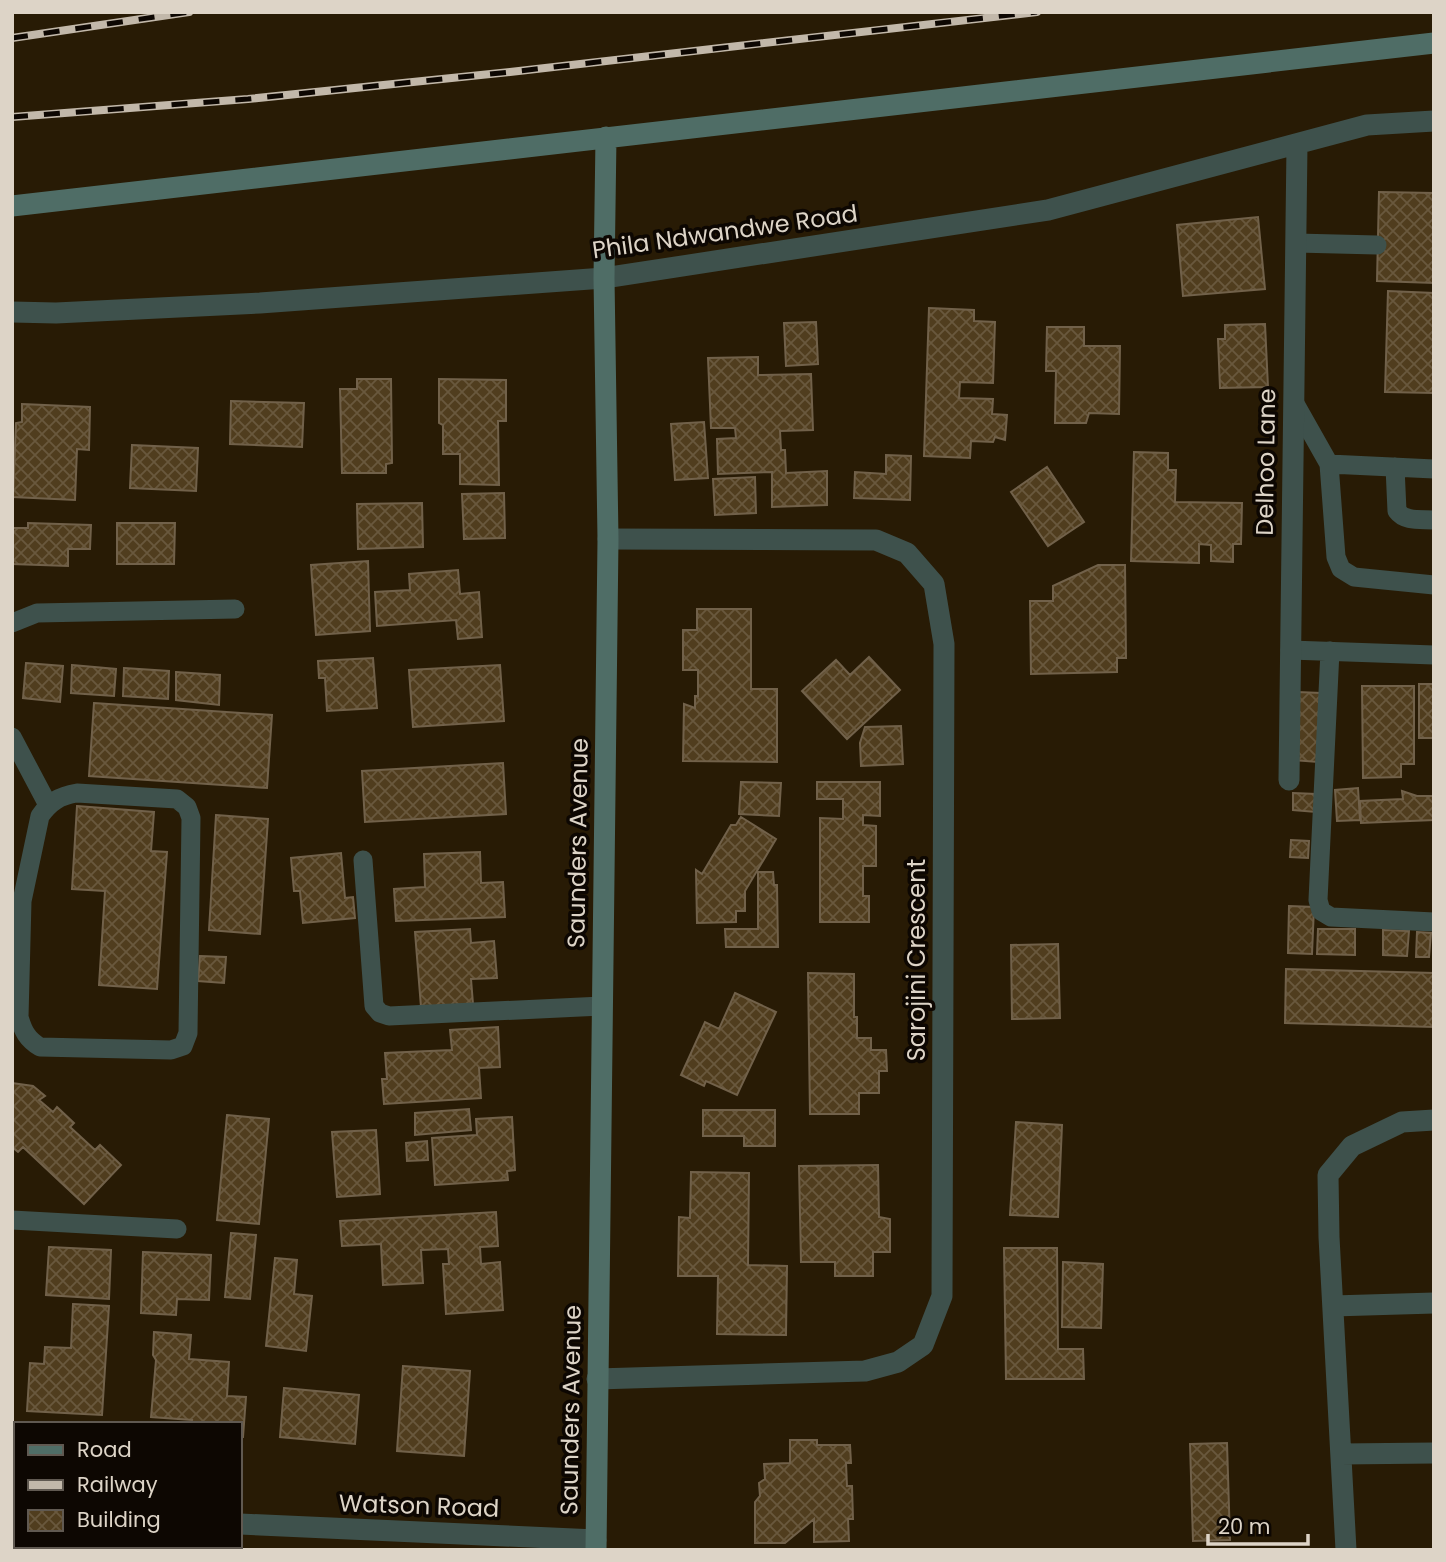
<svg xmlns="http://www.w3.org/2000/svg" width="1446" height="1562" viewBox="0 0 1446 1562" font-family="Poppins,sans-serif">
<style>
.building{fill:url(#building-cross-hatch);stroke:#71614a;stroke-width:2}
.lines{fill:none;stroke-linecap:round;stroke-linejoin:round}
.lane{stroke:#3e514c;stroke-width:19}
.street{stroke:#3e514c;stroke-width:21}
.secondary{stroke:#4f6d66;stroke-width:21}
.rail-casing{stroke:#c2b8aa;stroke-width:8}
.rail{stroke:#0d0702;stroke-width:5;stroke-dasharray:16;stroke-linecap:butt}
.labels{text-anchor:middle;stroke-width:7;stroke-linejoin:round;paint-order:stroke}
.street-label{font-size:24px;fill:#ddd4c7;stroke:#0d0702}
</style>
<defs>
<pattern id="building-cross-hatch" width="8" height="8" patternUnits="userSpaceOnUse" patternTransform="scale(1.75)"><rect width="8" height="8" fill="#503d1e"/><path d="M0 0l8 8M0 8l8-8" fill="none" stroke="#69583d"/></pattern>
</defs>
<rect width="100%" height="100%" fill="#281b05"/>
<path class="building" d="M1379,192l55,1v90l-57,-2z
M1258,217l7,72 -82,7 -6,-71z
M1388,291l46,2v100l-49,-1z
M929,308l45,2v11l21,1 -2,61 -33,-1 -1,16 34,1 -1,15 15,1 -2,25 -10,-3 -2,5 -22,-1 -1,17 -46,-2z
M816,322l2,42 -32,2 -2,-43z
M1265,324l3,63 -48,1 -2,-49h7v-14z
M1047,327h37v19h36l-1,68 -30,-1 -3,10h-31l1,-52h-10z
M758,357v18l53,-1 2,56 -33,1 1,19h4l1,23 41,-2v34l-55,2v-35l-54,2 -1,-35 19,-1 -1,-10h-24l-3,-70z
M357,379h34l1,84 -6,1v9h-44l-2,-84h17z
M439,379l67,1v41h-8l1,64 -39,-1v-30h-17v-29l-4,-2z
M231,401l73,2 -2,44 -72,-3z
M22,404l68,3 -1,43 -12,-1 -2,51 -62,-3 3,-74 6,-1z
M704,422l4,56 -33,2 -4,-56z
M132,445l66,3 -2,43 -66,-3z
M1134,452l34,1v17h8l-1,32 67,1 -1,41h-8v18l-22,-1v-16l-12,-1v19l-68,-2z
M886,455l25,1 -1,44 -56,-2 1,-26 31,2z
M1047,467l37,55 -36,24 -37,-54z
M755,477l1,36 -41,2 -2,-36z
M504,493l1,45 -41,1 -2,-45z
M422,503l1,44 -65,2 -1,-45z
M28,523l63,2 -1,24h-22v17l-56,-2v-36h16z
M117,523h58l-1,41h-57z
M368,561l2,70 -54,4 -5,-70z
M1098,565h27l1,93h-9v14l-86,2 -1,-73h23v-15z
M458,570l2,24 19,-2 3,45 -24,2 -2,-19 -79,6 -2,-34 35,-2 -1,-16z
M697,609h54v80h26v73l-94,-1 1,-57 11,4v-12h3v-26h-15v-40h14z
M869,657l31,33 -53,49 -45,-48 34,-31 14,15z
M373,658l4,50 -50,3 -2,-33h-6l-1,-17z
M26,663l37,3 -3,36 -37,-4z
M72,665l44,4 -2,27 -43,-3z
M500,665l4,56 -91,6 -4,-57z
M124,668l45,3 -1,28 -45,-3z
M176,672l44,3 -1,30 -43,-5z
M1419,684h15v54h-15z
M1362,686h52v78h-13v13l-38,1z
M1297,692l24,1 -3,69 -25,-2z
M94,703l178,12 -5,73 -178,-12z
M901,726l2,38 -42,2 -1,-23 5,-16z
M503,763l3,51 -141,8 -3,-51z
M741,782l40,1 -2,33 -40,-2z
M817,782h63v34l-17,-1v10l13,1v40h-13v30h6v26h-49v-104l23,1v-20h-26z
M1358,788l2,32 -23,1 -2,-31z
M1402,791l15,5h17v24l-73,3 -1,-22 43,-2z
M1293,793l23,1v18l-23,-2z
M77,806l77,6 -3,39 16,1 -10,137 -58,-4 6,-94 -33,-2z
M216,815l52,4 -8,115 -51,-4z
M741,817l35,22 -31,52v20h-9v11l-39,1 -1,-53 6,4 29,-49h5z
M1291,840l18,1 -1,17 -18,-1z
M480,852l1,31 22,-1 2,35 -109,4 -2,-32 31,-2 -1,-33z
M341,853l4,45 8,-1 2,21 -52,5 -3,-32h-6l-3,-33z
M758,872h15l1,13h3l1,62h-52l-1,-18h33z
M1289,906l25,1 -2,47 -24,-1z
M470,929l1,14 23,-2 3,37 -26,1 2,25 -52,3 -6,-75z
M1318,929h37v26l-38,-1z
M1383,930l26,1 -2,25 -24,-1z
M1417,932l14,1 -2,24h-13z
M1058,944l2,74 -48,1 -1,-74z
M200,956l26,1 -2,26 -26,-2z
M1286,969l148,4v54l-149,-4z
M808,973l46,1v43h3v21h14v12h15l1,21h-8v22h-20v21h-49z
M735,993l41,19 -39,83 -31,-14 -2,5 -23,-11 24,-53 14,7z
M498,1027l2,40 -21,1 2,30 -97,6 -2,-25h5l-2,-26 67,-3 -2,-20z
M12,1083l21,3 12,10 -6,4 14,12 4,-5 17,16 -4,4 25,23 5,-5 21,20 -37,39 -61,-57 -5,5 -6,-5z
M469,1109l2,21 -56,5v-22z
M703,1110h72v36h-31v-10h-41z
M227,1115l42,4 -10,105 -42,-4z
M512,1117l3,53 -8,1 1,9 -73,5 -3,-47 45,-3 -1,-16z
M1016,1122l46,3 -4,92 -48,-2z
M376,1130l4,64 -43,3 -5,-65z
M427,1141l1,19 -21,1 -1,-18z
M878,1165l1,52 11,2v33h-17v24h-38v-14h-34l-2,-96z
M691,1172l58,1 -1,92 39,1 -1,69 -69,-1 1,-58h-40l1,-59 11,1z
M496,1212l2,34 -18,1 1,17 19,-2 3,48 -57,4 -3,-50h6l-1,-15 -27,1 2,33 -40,2 -2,-41 -39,2 -2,-25z
M231,1233l25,2 -6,64 -25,-2z
M49,1247l62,3 -2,49 -63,-4z
M1004,1248h53l1,101h25l1,30h-78z
M143,1252l68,3 -2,45 -32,-1 -1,16 -35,-2z
M275,1258l22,2 -3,34 18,2 -6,55 -40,-5z
M1063,1262l40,2 -2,64 -39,-1z
M73,1304l36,2 -7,109 -75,-4 3,-48 14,1 1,-17 26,1z
M154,1332l37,3 -2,24 40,3 -2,34 19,1 -3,40h-3v-13h-49l1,-4 -41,-3 5,-57 -3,-5z
M403,1366l67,5 -6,85 -67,-5z
M284,1388l75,7 -4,49 -75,-7z
M790,1440h27v5h33l1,18h-5l1,23h5l1,33h-5l1,22 -35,1v-23l-29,24h-30v-41l5,-6 -1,-13 6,-4 -1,-15 26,-1z
M1227,1443l3,97 -37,1 -3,-97z"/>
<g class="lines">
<path class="lane" d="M1296,243l81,2
M1294,402l35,62 105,5
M1329,464l7,93 5,12 13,8 80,8
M1395,467l2,44c8,11 24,8 37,9
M12,623l25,-10 198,-4
M1290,650l144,5
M1330,651l-12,249 3,11 10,6 103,5
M12,737l36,68
M77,793l100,6 10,8 4,11 -3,215 -5,13 -12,4 -131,-3c-13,-8 -17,-16 -21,-30l3,-116 18,-85c10,-14 19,-20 37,-23z
M363,860l11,146 6,7 9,3 213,-10
M12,1220l165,9"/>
<path class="street" d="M12,312l44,1 204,-10 344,-25 444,-68 319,-85 67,-4
M1289,780l8,-635
M1333,1306l101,-3
M597,1379l268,-8 33,-9 25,-17 19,-49 2,-652 -10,-60 -27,-31 -31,-13 -268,-1
M1341,1454l93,-1
M12,1513h4
M240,1524l356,16
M46,1550l1,-4
M1346,1550l-17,-313 -1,-62 24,-29 50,-24 32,-2"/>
<path class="secondary" d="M12,206l1422,-163
M596,1550l12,-1011 -4,-261 2,-141"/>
<defs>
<path id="rail" d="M12,38l177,-26
M12,117l236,-18 262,-27 527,-60"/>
</defs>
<use href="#rail" class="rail-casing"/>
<use href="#rail" class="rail"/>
</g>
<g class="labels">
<g class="street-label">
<text transform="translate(725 232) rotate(-8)" y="8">Phila Ndwandwe Road</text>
<text transform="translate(1266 462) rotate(-89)" y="8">Delhoo Lane</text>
<text transform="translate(578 843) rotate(-89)" y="8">Saunders Avenue</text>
<text transform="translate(917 960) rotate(-90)" y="8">Sarojini Crescent</text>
<text transform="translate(571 1410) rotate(-89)" y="8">Saunders Avenue</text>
<text transform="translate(419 1506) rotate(2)" y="8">Watson Road</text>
</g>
</g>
<rect width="1446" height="1562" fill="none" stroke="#ddd4c7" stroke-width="28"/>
<rect x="14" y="1422" width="228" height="126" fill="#0d0702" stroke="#605951" stroke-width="2"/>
<rect x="28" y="1445" width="35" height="10" fill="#4f6d66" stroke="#605951" stroke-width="2"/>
<text x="77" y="1457" font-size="21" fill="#ddd4c7">Road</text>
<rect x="28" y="1480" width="35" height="10" fill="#c2b8aa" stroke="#605951" stroke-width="2"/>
<text x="77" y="1492" font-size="21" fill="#ddd4c7">Railway</text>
<rect x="28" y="1510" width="35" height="21" fill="url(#building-cross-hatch)" stroke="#605951" stroke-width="2"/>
<text x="77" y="1527" font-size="21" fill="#ddd4c7">Building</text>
<path d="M1208 1534v10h100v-10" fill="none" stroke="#ddd4c7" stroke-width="3.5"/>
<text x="1218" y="1534" font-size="21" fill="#ddd4c7" stroke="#0d0702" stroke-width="5" paint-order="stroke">20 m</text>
</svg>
